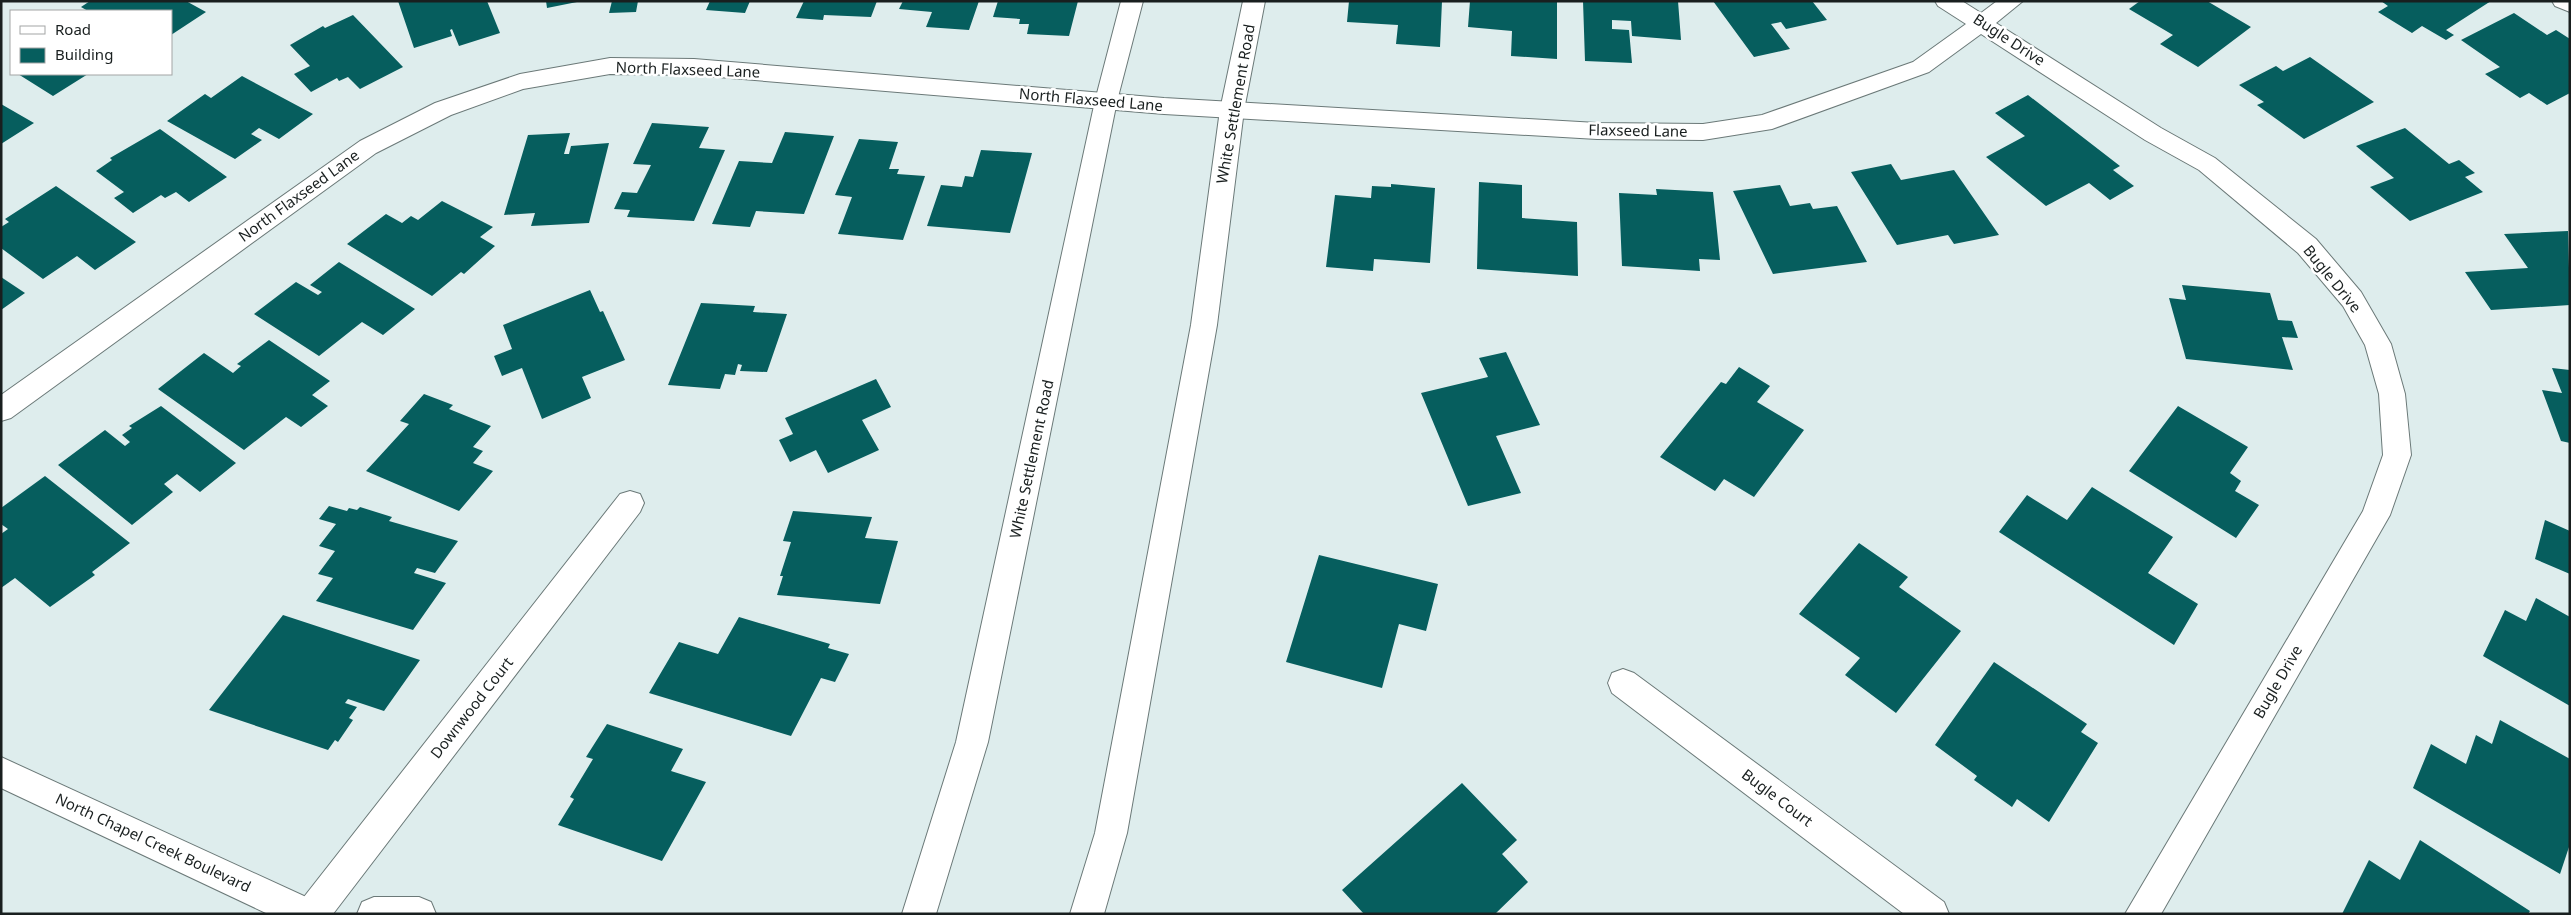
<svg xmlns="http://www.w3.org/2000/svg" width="2571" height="915" viewBox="0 0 2571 915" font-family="'Noto Sans',sans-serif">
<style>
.building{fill:#065e5e}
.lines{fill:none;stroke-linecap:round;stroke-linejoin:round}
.minor-casing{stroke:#6b7978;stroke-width:2}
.tertiary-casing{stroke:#6b7978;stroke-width:2}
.primary-casing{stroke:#6b7978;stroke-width:2}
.minor{fill:#fff;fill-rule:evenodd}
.tertiary{fill:#fff;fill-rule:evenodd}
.primary{fill:#fff;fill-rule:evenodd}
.labels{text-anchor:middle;stroke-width:5;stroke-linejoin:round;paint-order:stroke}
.street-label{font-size:15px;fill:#191f1f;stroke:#fff}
</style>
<rect width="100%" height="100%" fill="#deeded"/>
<path class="building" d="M90,1h96l20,11 -35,23v-24h-83l-7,-4z
M398,1h89l13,32 -41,13 -7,-17 -2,1 2,6 -38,12z
M546,1h30l1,1 -30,6z
M612,1h26l-2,11 -27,1z
M710,1h40l-5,12 -39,-3z
M804,1h73l-6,16 -47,-2 -1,5 -27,-2z
M903,1h76l-10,29 -43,-3 6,-15 -33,-3z
M998,1h80l-9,35 -42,-2 2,-10h-10l1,-5 -27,-2z
M1349,1h93l-2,46 -44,-3 2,-19 -51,-3z
M1470,1h87v58l-46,-3 1,-25 -44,-4z
M1583,1h95l3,39 -49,-4 -1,-15 -19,-1v9l17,1 3,33 -47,-2z
M1713,1h99l15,19 -41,9 -5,-7 -10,2 19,25 -36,8z
M2140,1h67l44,26 -53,40 -38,-23 13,-9 -44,-26z
M2381,1h110l-45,29 8,5 -8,5 -24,-14 -10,7 -34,-21 10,-6z
M2514,13l33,22 9,-5 14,9v54l-23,12 -18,-12 -9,5 -35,-24 15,-7 -39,-27z
M353,15l50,52 -43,22 -12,-12 -9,4 -2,-3 -26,14 -17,-18 16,-8 -20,-21 33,-19 2,2z
M2310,57l64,45 -70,37 -47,-34 7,-3 -25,-17 37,-19 7,5z
M18,74h70l-35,22z
M242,76l71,38 -34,25 -20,-11 -8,6 11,6 -27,19 -68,-38 38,-27 6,4z
M2028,95l92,71 -7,4 21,16 -24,14 -21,-17 -43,23 -60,-49 39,-21 -30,-23z
M1,104l33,19 -33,21z
M652,123l57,4 -10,21 26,2 -31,71 -67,-4 3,-7 -16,-1 8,-17 15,1 14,-28 -18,-1z
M2405,128l44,36 10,-4 16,13 -10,4 18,15 -73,29 -40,-34 24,-9 -38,-32z
M160,129l67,48 -38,25 -13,-10 -11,6 -4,-3 -28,18 -19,-15 10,-6 -28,-21 16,-11 -2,-2z
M785,132l49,4 -30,78 -48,-3 -6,16 -38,-3 27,-63 33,2z
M570,133l-6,21h5l2,-8 38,-3 -20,80 -58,3 4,-13 -31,2 24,-80z
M859,139l39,3 -9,27h10l-2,5 28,2 -22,64 -65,-6 14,-37 -17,-2z
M981,150l51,3 -22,80 -83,-7 14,-41 21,2 3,-11 8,1z
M1891,164l10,16 53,-10 45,65 -45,9 -6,-9 -51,10 -46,-73z
M1479,182l43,3v33l55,4 1,54 -101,-7z
M1391,184l44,4 -5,75 -56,-4 -1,12 -47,-4 9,-72 36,3 1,-12 19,1z
M1780,185l10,21 20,-3 3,6 24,-3 30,56 -94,12 -40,-83z
M56,186l80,56 -41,28 -18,-14 -34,23 -42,-31v-21l8,-5 -4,-3z
M1656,189l57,3 7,68 -21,-1 1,12 -78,-5 -3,-73 38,2z
M442,201l51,26 -13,10 15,9 -31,28 -3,-2 -29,24 -85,-52 39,-30 16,9 9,-7 7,4z
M2568,231l2,74 -79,5 -26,-38 63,-4 -24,-34z
M339,262l76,47 -32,26 -21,-13 -43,34 -65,-42 42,-32 22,13 4,-3 -12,-7z
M1,277l24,16 -24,17z
M2182,285l88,8 8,27 14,1 6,17 -16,-1 11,33 -107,-11 -17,-61 17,2z
M590,290l10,22 3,-1 22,49 -43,17 9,21 -49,21 -20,-51 -20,8 -8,-20 18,-7 -9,-24z
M701,303l54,3 -2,6 34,2 -20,58 -27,-1 2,-6 -4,-1 -3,11 -10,-1 -5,15 -52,-4z
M269,340l61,41 -18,14 16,11 -27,21 -15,-10 -42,33 -86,-61 46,-36 29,20 8,-7 -4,-2z
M1506,352l34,73 -44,11 25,57 -53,13 -47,-113 67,-16 -9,-19z
M1739,367l31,19 -13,16 47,28 -50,67 -30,-18 -9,12 -55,-34 61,-75 5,2z
M2552,368l18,2v73l-9,-2 -19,-51 20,3z
M876,379l15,28 -29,13 17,30 -51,23 -12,-23 -26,12 -11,-22 14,-6 -8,-16z
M424,394l29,11 -4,4 42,17 -18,21 10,4 -10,12 20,8 -34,40 -93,-40 43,-47 -9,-3z
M161,406l75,57 -36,29 -23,-18 -13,10 9,8 -41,33 -74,-60 47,-35 20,16 5,-4 -8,-7 10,-7 -3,-2z
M2178,406l70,41 -18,26 11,8 -6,10 24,14 -23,33 -107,-67z
M45,476l85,67 -38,29 3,3 -45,32 -35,-29 -14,10v-54l7,-5 -7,-5v-16z
M2092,487l81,50 -25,36 50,31 -24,41 -175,-113 28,-37 40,25z
M329,506l18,5 2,-3 8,2 3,-3 32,10 -3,4 69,20 -23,32 -18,-5 -3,5 32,10 -33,47 -97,-29 17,-23 -15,-4 17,-23 -16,-5 17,-22 -17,-5z
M793,511l79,6 -7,21 33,3 -18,63 -103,-9 6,-19h-3l11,-34 -8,-1z
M2545,520l25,11v43l-35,-15z
M1859,543l49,34 -9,10 62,44 -65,82 -51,-38 15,-17 -61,-44z
M1319,555l119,29 -12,47 -27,-7 -17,64 -96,-26z
M2536,598l34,19v89l-87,-50 22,-46 21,11z
M283,615l137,45 -36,51 -36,-12 -3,4 12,4 -8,11 4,2 -15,22 -3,-2 -7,10 -119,-40z
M739,617l91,27 -2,4 21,6 -14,28 -14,-4 -30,58 -142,-43 30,-51 39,12z
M1994,662l93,62 -6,8 17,11 -49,79 -32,-23 -5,8 -38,-27 3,-4 -42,-31z
M2500,720l70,39v85l-10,30 -147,-86 18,-44 35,20 10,-29 16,9z
M607,724l76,25 -12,22 35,11 -44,79 -104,-36 16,-26 -4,-2 23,-38 -7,-2z
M1462,783l55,57 -15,14 26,28 -33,32h-131l-22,-24z
M2420,840l110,71 -2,3h-186l27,-54 31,20z"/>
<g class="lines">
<defs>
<path id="minor" d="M1935,1h27l19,12 16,-12h26l-27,22 165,105 54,30 101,81 45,53 30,52 14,50 6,61 -21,60 -229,399h-36l238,-403 20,-56 -4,-61 -14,-49 -22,-39 -45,-53 -99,-83 -54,-30 -164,-106 -52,38 -157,57 -69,11 -106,-1 -433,-25 -470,-39 -84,-1 -87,15 -72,26 -75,38 -365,265 -10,3v-26l359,-254 75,-38 85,-29 90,-16 84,1 470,39 433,25 106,1 59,-9 151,-53 53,-38 -28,-18z
M2552,1h18v11l-15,-6z
M630,491l10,3 4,9 -4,9 -307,402h-38l5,-12 320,-408z
M1623,669l11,4 310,229 5,12h-45l-292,-221 -4,-10 4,-10z"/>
<path id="tertiary" d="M1,757l316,145 5,12h-54l-267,-126z
M374,897h45l12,5 5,12h-79l5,-12z"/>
<path id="primary" d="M1121,1h22l-26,100 -129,641 -52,172h-34l54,-172 139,-641z
M1243,1h22l-21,109 -27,215 -90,508 -23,81h-34l25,-81 96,-508 29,-215z"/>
</defs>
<use href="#minor" class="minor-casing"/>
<use href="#tertiary" class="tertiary-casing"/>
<use href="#primary" class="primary-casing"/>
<use href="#minor" class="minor"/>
<use href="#tertiary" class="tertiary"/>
<use href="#primary" class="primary"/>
</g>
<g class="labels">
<g class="street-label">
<text transform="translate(2009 40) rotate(33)" y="5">Bugle Drive</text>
<text transform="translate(688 70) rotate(2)" y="5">North Flaxseed Lane</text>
<text transform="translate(1091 100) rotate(5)" y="5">North Flaxseed Lane</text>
<text transform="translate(1236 104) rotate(-80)" y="5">White Settlement Road</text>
<text transform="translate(1638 131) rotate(1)" y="5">Flaxseed Lane</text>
<text transform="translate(299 196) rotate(-36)" y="5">North Flaxseed Lane</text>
<text transform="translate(2332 279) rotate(51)" y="5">Bugle Drive</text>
<text transform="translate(1032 459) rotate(-78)" y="5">White Settlement Road</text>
<text transform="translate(2278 682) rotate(-60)" y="5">Bugle Drive</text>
<text transform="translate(472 708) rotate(-52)" y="5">Downwood Court</text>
<text transform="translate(1777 798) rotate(37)" y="5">Bugle Court</text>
<text transform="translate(153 843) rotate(25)" y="5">North Chapel Creek Boulevard</text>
</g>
</g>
<rect width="2571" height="915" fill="none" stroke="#191f1f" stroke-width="5"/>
<rect x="10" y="10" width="162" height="65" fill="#ffffff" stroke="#a3a5a5"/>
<rect x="20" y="26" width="25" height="8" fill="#ffffff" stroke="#a3a5a5"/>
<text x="55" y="35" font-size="15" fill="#191f1f">Road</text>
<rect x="20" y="48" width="25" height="15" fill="#065e5e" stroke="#a3a5a5"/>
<text x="55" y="60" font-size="15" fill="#191f1f">Building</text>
</svg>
